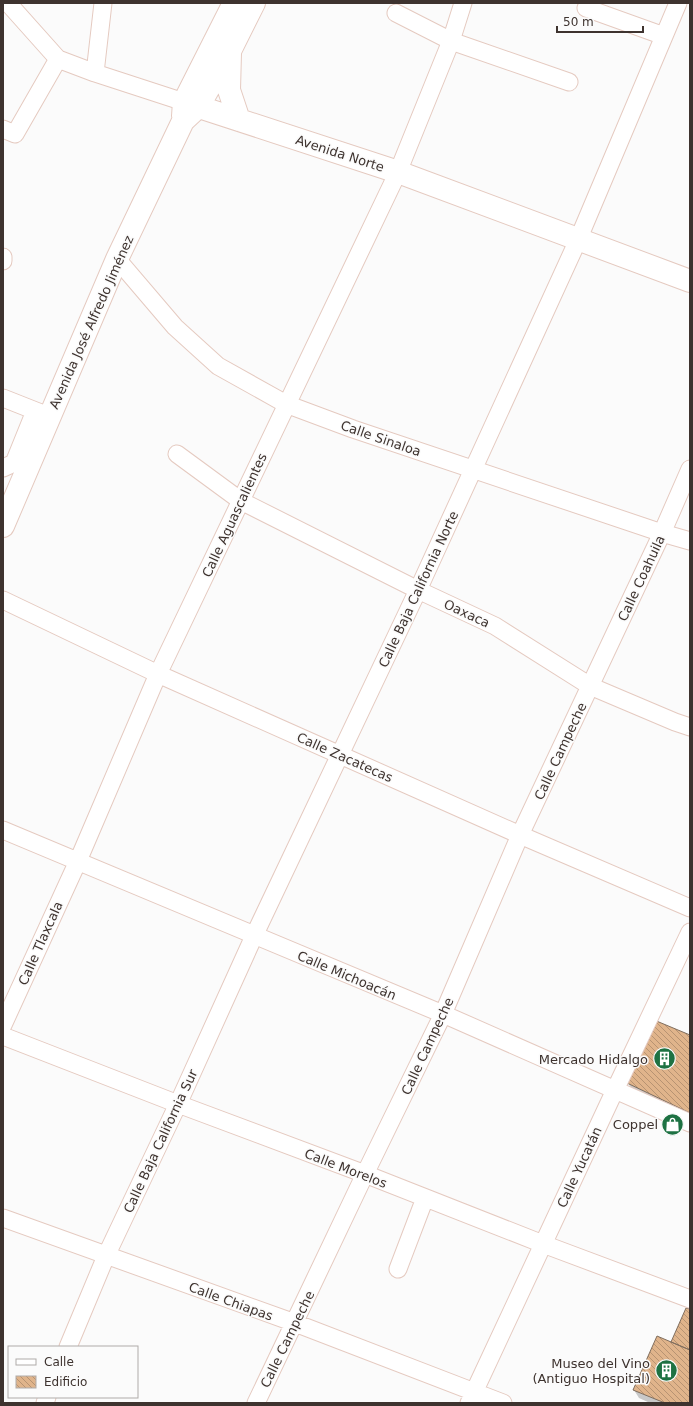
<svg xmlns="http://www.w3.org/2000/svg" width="693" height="1406" viewBox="0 0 693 1406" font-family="'DejaVu Sans',sans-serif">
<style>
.shadow{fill:#0003}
.building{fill:url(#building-back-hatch);stroke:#806e5e}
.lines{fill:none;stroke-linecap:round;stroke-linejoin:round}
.minor-casing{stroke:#e5cac0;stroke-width:19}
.major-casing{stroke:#e5cac0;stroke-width:24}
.minor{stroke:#fff;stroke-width:17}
.major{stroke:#fff;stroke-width:22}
.labels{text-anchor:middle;stroke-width:3;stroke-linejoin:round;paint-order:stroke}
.street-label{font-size:13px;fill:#3e332f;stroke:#fbfbfb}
.poi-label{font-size:13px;fill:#3e332f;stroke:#fbfbfb;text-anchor:end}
</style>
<defs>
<pattern id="building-back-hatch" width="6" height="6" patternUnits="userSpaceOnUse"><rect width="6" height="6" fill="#e0b48b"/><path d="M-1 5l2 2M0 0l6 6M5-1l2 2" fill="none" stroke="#b79372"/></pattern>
</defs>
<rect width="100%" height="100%" fill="#fbfbfb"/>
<path class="shadow" d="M690,1036v82l-57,-27 -5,-8z
M690,1310v93h-40l-11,-5 -5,-8 40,-46z"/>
<path class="building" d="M654,1020l36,15v78l-63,-30z
M686,1308l4,1v41l-19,-8z
M657,1336l33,14v53h-25l-32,-13z"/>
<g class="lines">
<defs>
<path id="minor" d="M8,3l50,56 37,14 89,29
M586,8l78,28
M396,13l55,28 118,41
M95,73l8,-70
M3,129l12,5 43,-75
M3,257v4
M117,259l58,68 43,39 68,38 67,25 309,104 28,8
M3,398l43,17
M177,454l64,47 177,89 77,36 95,60 85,36 15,5
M3,468l11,-5 21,-52
M3,600l155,74 362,161 170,73
M3,830l440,184 247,109
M3,1025l75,-164 80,-187 240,-502 53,-131 12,-38
M3,1036l175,68 187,70 178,70 147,55
M3,1218l292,105 208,80
M398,1269l27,-71
M68,1347l38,-91 72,-152 76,-168 164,-346 160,-350 100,-237
M45,1403l2,-6
M256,1403l109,-229 78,-160 77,-179 142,-302 28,-64
M469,1403l146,-313 75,-158"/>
<path id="major" d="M230,53l-1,37 10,30
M184,102l214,70 292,109
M183,116l1,-14 50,-99
M3,526l114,-267 66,-138 15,-14 32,-56 24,-48"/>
</defs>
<use href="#minor" class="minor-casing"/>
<use href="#major" class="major-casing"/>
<use href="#minor" class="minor"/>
<use href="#major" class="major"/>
</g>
<defs>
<symbol id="building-disc" viewBox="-11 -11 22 22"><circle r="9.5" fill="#1e7243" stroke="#fbfbfb"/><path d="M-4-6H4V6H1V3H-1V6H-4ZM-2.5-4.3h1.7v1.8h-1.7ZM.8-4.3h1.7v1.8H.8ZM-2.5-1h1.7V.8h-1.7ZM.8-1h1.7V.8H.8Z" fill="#fff"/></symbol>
<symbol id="shop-disc" viewBox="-11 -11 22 22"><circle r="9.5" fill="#1e7243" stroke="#fbfbfb"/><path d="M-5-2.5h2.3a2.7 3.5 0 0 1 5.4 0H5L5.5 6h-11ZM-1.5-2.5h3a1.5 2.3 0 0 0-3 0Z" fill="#fff"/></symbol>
</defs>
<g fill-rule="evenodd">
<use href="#building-disc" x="652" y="1046" width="25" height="25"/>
<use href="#shop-disc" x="660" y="1112" width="25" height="25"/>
<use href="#building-disc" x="654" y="1358" width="25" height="25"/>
</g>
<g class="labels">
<g class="street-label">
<text transform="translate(340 153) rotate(18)" y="5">Avenida Norte</text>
<text transform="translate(91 322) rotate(-66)" y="5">Avenida José Alfredo Jiménez</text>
<text transform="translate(381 438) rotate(19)" y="5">Calle Sinaloa</text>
<text transform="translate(234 515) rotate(-65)" y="5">Calle Aguascalientes</text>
<text transform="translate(641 578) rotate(-65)" y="5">Calle Coahuila</text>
<text transform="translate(418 589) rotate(-65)" y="5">Calle Baja California Norte</text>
<text transform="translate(467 613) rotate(25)" y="5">Oaxaca</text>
<text transform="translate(560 751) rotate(-65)" y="5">Calle Campeche</text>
<text transform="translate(345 757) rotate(24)" y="5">Calle Zacatecas</text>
<text transform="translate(40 943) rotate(-66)" y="5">Calle Tlaxcala</text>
<text transform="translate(347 975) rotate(23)" y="5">Calle Michoacán</text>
<text transform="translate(427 1046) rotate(-65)" y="5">Calle Campeche</text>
<text transform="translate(160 1141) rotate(-65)" y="5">Calle Baja California Sur</text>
<text transform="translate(579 1167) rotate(-65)" y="5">Calle Yucatán</text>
<text transform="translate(346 1168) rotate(21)" y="5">Calle Morelos</text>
<text transform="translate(231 1301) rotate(20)" y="5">Calle Chiapas</text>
<text transform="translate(287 1339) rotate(-64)" y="5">Calle Campeche</text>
</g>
<g class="poi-label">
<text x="648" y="1064">Mercado Hidalgo</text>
<text x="658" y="1129">Coppel</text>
<text x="650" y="1368">Museo del Vino<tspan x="650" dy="15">(Antiguo Hospital)</tspan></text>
</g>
</g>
<rect width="693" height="1406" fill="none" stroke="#3e332f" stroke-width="8"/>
<rect x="8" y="1346" width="130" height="52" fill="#fbfbfb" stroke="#afaba9"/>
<rect x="16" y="1359" width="20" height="6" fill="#ffffff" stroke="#afaba9"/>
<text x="44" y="1366" font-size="12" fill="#3e332f">Calle</text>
<rect x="16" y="1376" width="20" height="12" fill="url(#building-back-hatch)" stroke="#afaba9"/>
<text x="44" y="1386" font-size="12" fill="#3e332f">Edificio</text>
<path d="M557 26v6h86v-6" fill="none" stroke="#3e332f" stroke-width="2"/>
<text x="563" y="26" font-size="12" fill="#3e332f" stroke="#fbfbfb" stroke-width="3" paint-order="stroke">50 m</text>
</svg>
